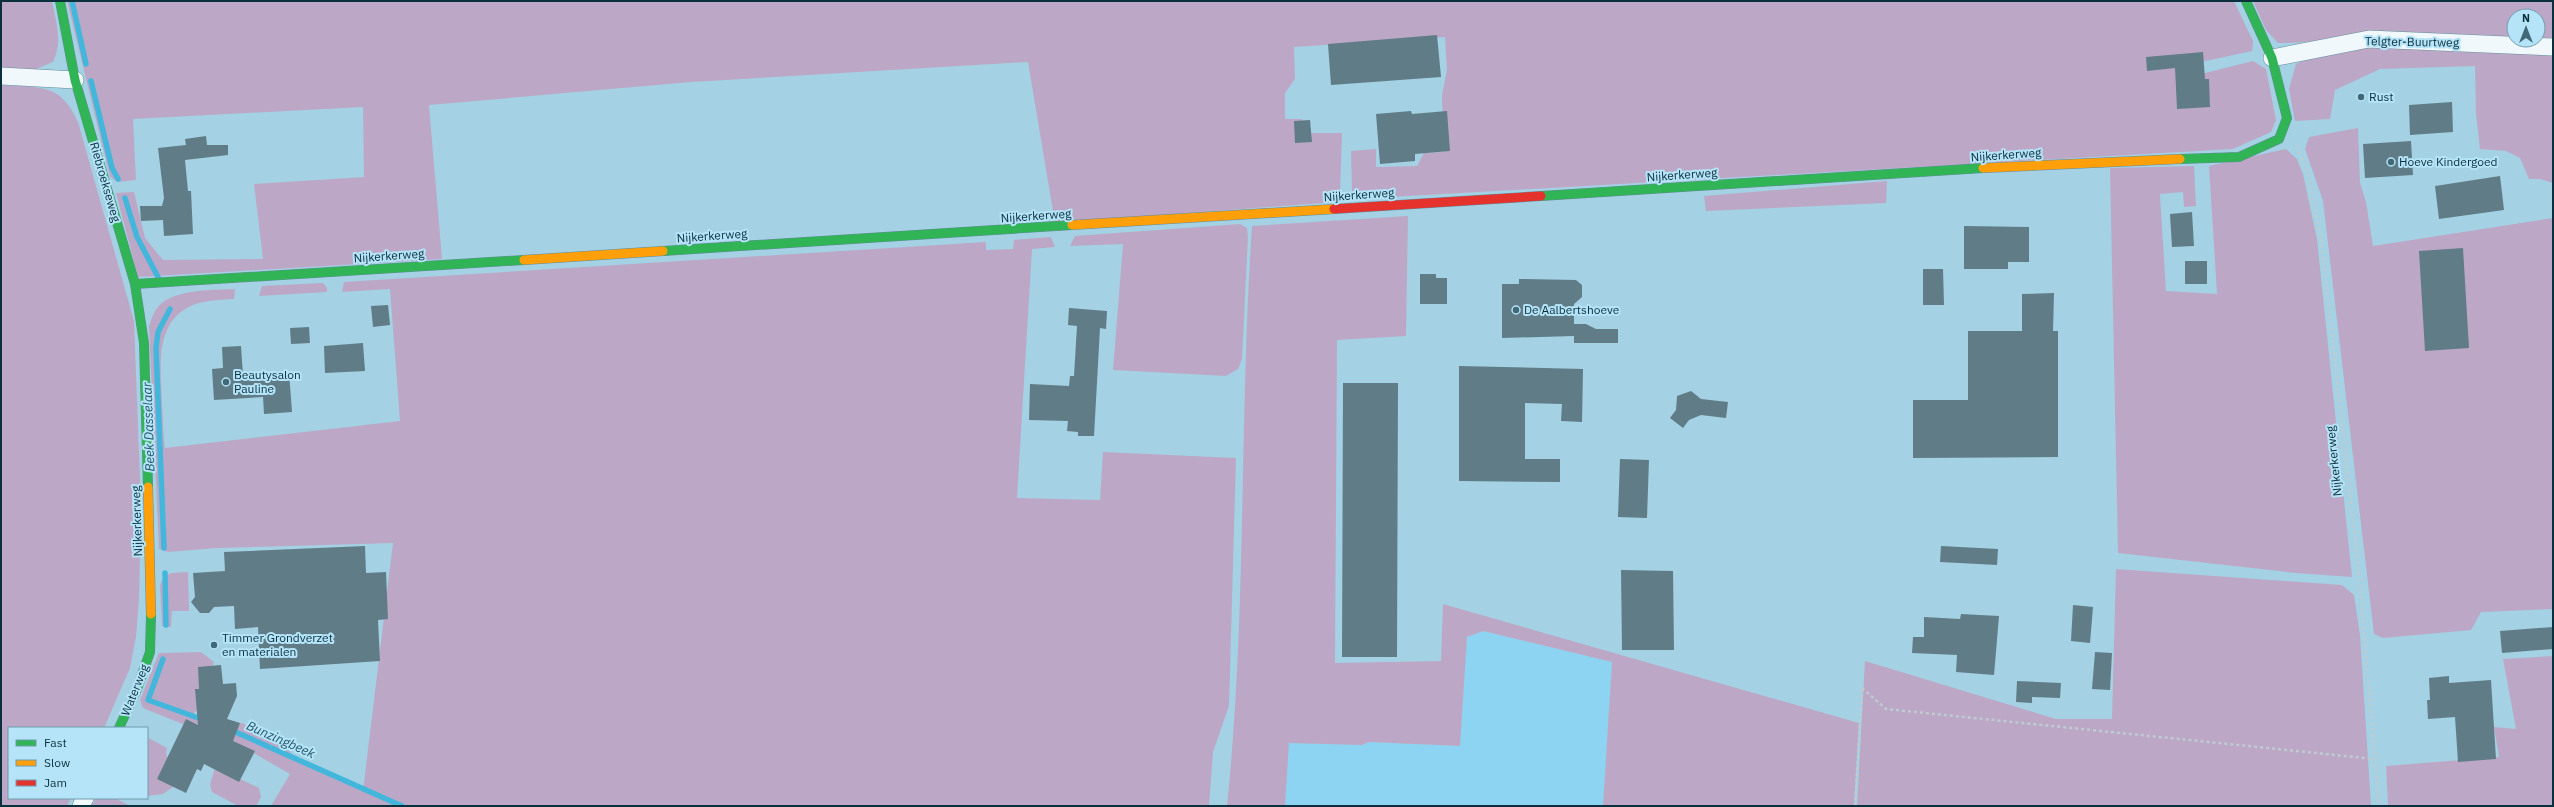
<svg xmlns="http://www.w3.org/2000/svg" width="2554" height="807" viewBox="0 0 2554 807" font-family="'IBM Plex Sans',sans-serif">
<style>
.built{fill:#8cd4f1}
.green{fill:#bca8c6}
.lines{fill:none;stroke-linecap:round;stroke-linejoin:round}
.stream{stroke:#43b6db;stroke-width:5.5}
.building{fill:#607c87}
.street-casing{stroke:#638c9a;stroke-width:18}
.fast-casing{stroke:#638c9a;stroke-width:10}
.slow-casing{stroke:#638c9a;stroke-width:10}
.jam-casing{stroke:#638c9a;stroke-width:10}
.path{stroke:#becbd1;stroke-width:2.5;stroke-dasharray:3 3;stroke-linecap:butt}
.street{stroke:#f1f8fb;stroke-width:17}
.fast{stroke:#30b455;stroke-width:9}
.slow{stroke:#ff9f0a;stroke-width:9}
.jam{stroke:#e5322d;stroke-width:9}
.poi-dot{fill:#416877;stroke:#b5e4f9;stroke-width:1.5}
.labels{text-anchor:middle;stroke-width:4;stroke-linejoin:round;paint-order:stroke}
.street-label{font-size:12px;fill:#0b303d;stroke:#b5e4f9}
.poi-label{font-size:12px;fill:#0b303d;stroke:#b5e4f9;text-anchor:start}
.water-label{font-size:13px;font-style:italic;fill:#23576a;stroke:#b5e4f9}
</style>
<rect width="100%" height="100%" fill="#a4d1e3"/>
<path class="built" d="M1483,631l129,31 -9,144h-318l3,-63 74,2 7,-3 91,4 7,-109z"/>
<path class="green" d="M1,1h51c4,21 11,41 1,61l-19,8 -33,1z
M67,1h2167l19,40 -1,10 -56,12 1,12 56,-14 13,8 10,51 -5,12 -38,17 -877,50 -4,-8 -1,-40 25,-2v18l41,-1 7,-13 20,-1 -2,-56 5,-27 -2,-32 -151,10 1,32 -10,14v26h17l1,14h39l-2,61 -3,8 -282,21 -27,-161 -337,20 -262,23 13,154 -304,18 -22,-84 18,-1 11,46 18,22 100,-1 -9,-75 110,-7 -1,-70 -230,12 3,61 -18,2 -8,-5z
M2253,1h300v39l-15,-2v-22h-24v21c-52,-3 -105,-7 -157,-2 -27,3 -51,9 -79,8l-12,-13z
M2367,47l186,8v128l-13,-4h-11l-9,-21 -14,-7 -26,-2 -4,-35 -1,-48 -95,3 -45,21 -5,29 -35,2 -6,-32 7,-25 10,-5z
M1,85c39,3 59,-3 77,37l56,199 7,186 -2,92 -3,38 -6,31 -26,60h-95v70h62l-4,8h-66z
M2358,128l2,55 6,19 7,44 180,-28v391l-72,3 -10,18 -88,8 -9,-4 -51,-433 -18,-52 4,-12z
M2286,149l11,10 6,15 14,65 35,338 -56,-4 -178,-20 -8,-385 84,-2 2,40 -12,1 -1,-15 -23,2 6,97 51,3 -8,-128z
M1887,181l-1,22 -180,8 -2,-15z
M1408,216l-2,120 -69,4 -2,323 106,-2 2,-57 416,119 -5,83h-251l9,-144 -129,-31 -16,6 -7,109 -91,-4 -7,3 -73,-2 -4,63h-58c20,-193 12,-387 25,-580z
M1240,224l7,4 1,9 -6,122 -4,10 -12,7 -113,-6 10,-126 -53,2 5,-10z
M1051,237l4,10 -23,2 -15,249 83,2 3,-48 133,6 -7,248 -16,46 -4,54h-938l19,-32 -38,-22 -109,-44 -3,-8 19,-47 42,-1 13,10 -13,43 -10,12 13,6h38l38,20 23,21 60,27 30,-248 -175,5 -50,4 -9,-3 -10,-223c3,-8 6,-19 14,-24 19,-13 50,-12 72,-13l-1,10c-15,1 -34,1 -47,9 -33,18 -26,63 -25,95 1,15 1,31 3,45l235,-27 -10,-132 -48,3 2,-10 642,-40v8l27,-1 1,-9z
M323,283l4,5v4l-68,4 3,-10z
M2116,569l226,16 12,10 6,40 11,171h-514l8,-145 191,58h56z
M188,572l1,39h-17l-1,16 -9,-1 -2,-41 4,-9 8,-3z
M2553,656v150h-165l-2,-40 113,-9 -5,-30 22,2 -13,-70z
M147,737l20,11 -1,5 10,32 -13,9 -16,2z
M215,767l44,21 2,9 -5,9h-18l-26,-14 -2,-7z
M96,798h19l15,8h-38z"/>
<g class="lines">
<path class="stream" d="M72,1l14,63
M91,81l21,87 6,11
M125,198l12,39 21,40
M164,548l-8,-200 2,-16 12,-23
M165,573l1,52
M163,659l-15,41 56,20
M231,730l171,76"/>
</g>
<path class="building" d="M1437,35l4,42 -110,8 -3,-41z
M2203,52l2,27h4l1,28 -33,2 -2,-41 -28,3 -1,-14z
M2452,102l1,30 -43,3 -1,-30z
M1411,111l1,3 35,-3 3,40 -35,3v7l-35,3 -4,-50z
M1310,120l2,22 -17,1 -1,-22z
M206,136l1,9h21v10l-43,5 3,31h3l2,43 -29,2 -1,-16 -22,1 -1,-15h22l2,-8 -6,-50 28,-3 -1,-6z
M2411,141l2,34 -48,3 -2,-34z
M2500,176l4,34 -65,9 -4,-33z
M2192,212l2,34 -22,1 -2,-33z
M1964,226l65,1v35h-21v7h-44z
M2463,248l6,100 -44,3 -6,-100z
M2185,261h22v23h-22z
M1923,269h20l1,36h-21z
M1420,274h16v4h11v26h-27z
M1519,279l57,1 6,5v12l-8,7v20h12l10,5h22v14h-44v-7l-72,2v-54h17z
M2054,293l-1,38h5v126l-145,1v-58h55v-69h54v-37z
M388,305l2,20 -17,2 -2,-21z
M1069,308l38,3 -1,18 -6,-1 -6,108h-16v-4l-11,-1 1,-10 -39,-1 1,-36 39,2 1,-10h4l3,-50 -9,-1z
M309,327l1,16 -19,1 -1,-16z
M363,343l2,28 -40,2 -1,-27z
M241,346l2,29 46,-3 3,40 -28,2 -1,-17 -49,3 -2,-31 11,-1 -1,-21z
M1459,366l124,3 -1,53 -21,-1 1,-17 -37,-1v56h35v23l-101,-1z
M1343,383h55l-1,274h-55z
M1691,391l10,8 27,3 -2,16 -25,-3 -12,5 -6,8 -13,-10 6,-8 1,-14z
M1620,459l29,1 -2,58 -29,-1z
M365,546l1,27 20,-1 2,47 -10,1 2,41 -120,8 -2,-42 -23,2 -1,-23 -20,1 -5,6h-9l-9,-11 4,-5 -2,-24 32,-2 -1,-19z
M1941,546l57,3 -1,16 -57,-3z
M1621,570l52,1 1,79h-52z
M2073,605l20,2 -3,36 -19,-2z
M1961,614l38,2 -5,59 -38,-3 1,-17 -45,-2 1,-16h11v-20l36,2z
M2553,627v22l-51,4 -2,-22z
M2095,652l17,1 -2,37 -18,-1z
M221,665l2,19 13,-1 1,13 -10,23 13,4 -7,18 22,10 -16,31 -35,-18 -3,7 -4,-2 -11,24 -29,-14 29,-60 12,6 -3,-36h4l-1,-22z
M2449,676v7l42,-3 5,79 -38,3 -3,-45 -27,2 -1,-19h3l-1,-22z
M2017,681l44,2 -1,15 -28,-1v6l-16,-1z"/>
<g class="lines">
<defs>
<path id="street" d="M2272,58l97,-19 184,8
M1,76l74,4
M81,806l4,-8"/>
<path id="fast" d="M60,1l15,79 60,204 9,59 4,144
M2180,159l59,-2 40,-18 8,-21 -15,-60 -26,-57
M1541,196l442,-28
M663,251l409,-26
M135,284l389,-24
M119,728l18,-39 13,-37 1,-38"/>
<path id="slow" d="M1983,168l197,-9
M1072,225l262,-16
M524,260l139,-9
M148,487l3,127"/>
<path id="jam" d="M1334,209l207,-13"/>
</defs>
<use href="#street" class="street-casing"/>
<use href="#fast" class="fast-casing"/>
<use href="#slow" class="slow-casing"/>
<use href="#jam" class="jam-casing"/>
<path class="path" d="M2297,146l11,28 13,64 39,345 19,223
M1862,688l24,21 489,50
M1855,806l7,-117"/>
<use href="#street" class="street"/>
<use href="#fast" class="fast"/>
<use href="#slow" class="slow"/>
<use href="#jam" class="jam"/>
</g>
<g class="poi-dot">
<circle cx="2361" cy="97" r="4"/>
<circle cx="2391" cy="162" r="4"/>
<circle cx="1516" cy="310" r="4"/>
<circle cx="226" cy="382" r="4"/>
<circle cx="214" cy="645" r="4"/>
</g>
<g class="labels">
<g class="street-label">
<text transform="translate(2412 42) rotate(1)" y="4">Telgter-Buurtweg</text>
<text transform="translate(2006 155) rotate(-4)" y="4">Nijkerkerweg</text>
<text transform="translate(1682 175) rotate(-4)" y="4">Nijkerkerweg</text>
<text transform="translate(105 182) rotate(74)" y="4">Riebroekseweg</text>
<text transform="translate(1359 195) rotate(-4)" y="4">Nijkerkerweg</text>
<text transform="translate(1036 216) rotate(-4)" y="4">Nijkerkerweg</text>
<text transform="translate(712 236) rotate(-4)" y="4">Nijkerkerweg</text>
<text transform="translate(389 256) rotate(-4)" y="4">Nijkerkerweg</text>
<text transform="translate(2334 461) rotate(-96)" y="4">Nijkerkerweg</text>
<text transform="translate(137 521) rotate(-92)" y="4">Nijkerkerweg</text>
<text transform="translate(135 690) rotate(-68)" y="4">Waterweg</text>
</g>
<g class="poi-label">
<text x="2369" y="101">Rust</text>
<text x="2399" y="166">Hoeve Kindergoed</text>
<text x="1524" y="314">De Aalbertshoeve</text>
<text x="234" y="379">Beautysalon<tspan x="234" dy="14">Pauline</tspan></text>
<text x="222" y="642">Timmer Grondverzet<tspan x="222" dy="14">en materialen</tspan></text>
</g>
<g class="water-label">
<text transform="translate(148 427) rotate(-92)" y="5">Beek Dasselaar</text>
<text transform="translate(281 739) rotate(24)" y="5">Bunzingbeek</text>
</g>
</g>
<rect width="2554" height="807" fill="none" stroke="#0b303d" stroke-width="4"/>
<rect x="8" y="727" width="140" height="72" fill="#b5e4f9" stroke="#719cae"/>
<rect x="16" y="740" width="20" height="6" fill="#30b455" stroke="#719cae"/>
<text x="44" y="747" font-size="12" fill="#0b303d">Fast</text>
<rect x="16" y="760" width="20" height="6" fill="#ff9f0a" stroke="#719cae"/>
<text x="44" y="767" font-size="12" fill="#0b303d">Slow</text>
<rect x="16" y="780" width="20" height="6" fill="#e5322d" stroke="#719cae"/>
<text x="44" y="787" font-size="12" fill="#0b303d">Jam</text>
<g transform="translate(2526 28)"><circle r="19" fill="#b5e4f9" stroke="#719cae"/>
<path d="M0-3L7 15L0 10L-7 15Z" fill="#416877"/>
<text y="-6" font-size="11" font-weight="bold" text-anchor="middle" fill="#0b303d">N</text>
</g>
</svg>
